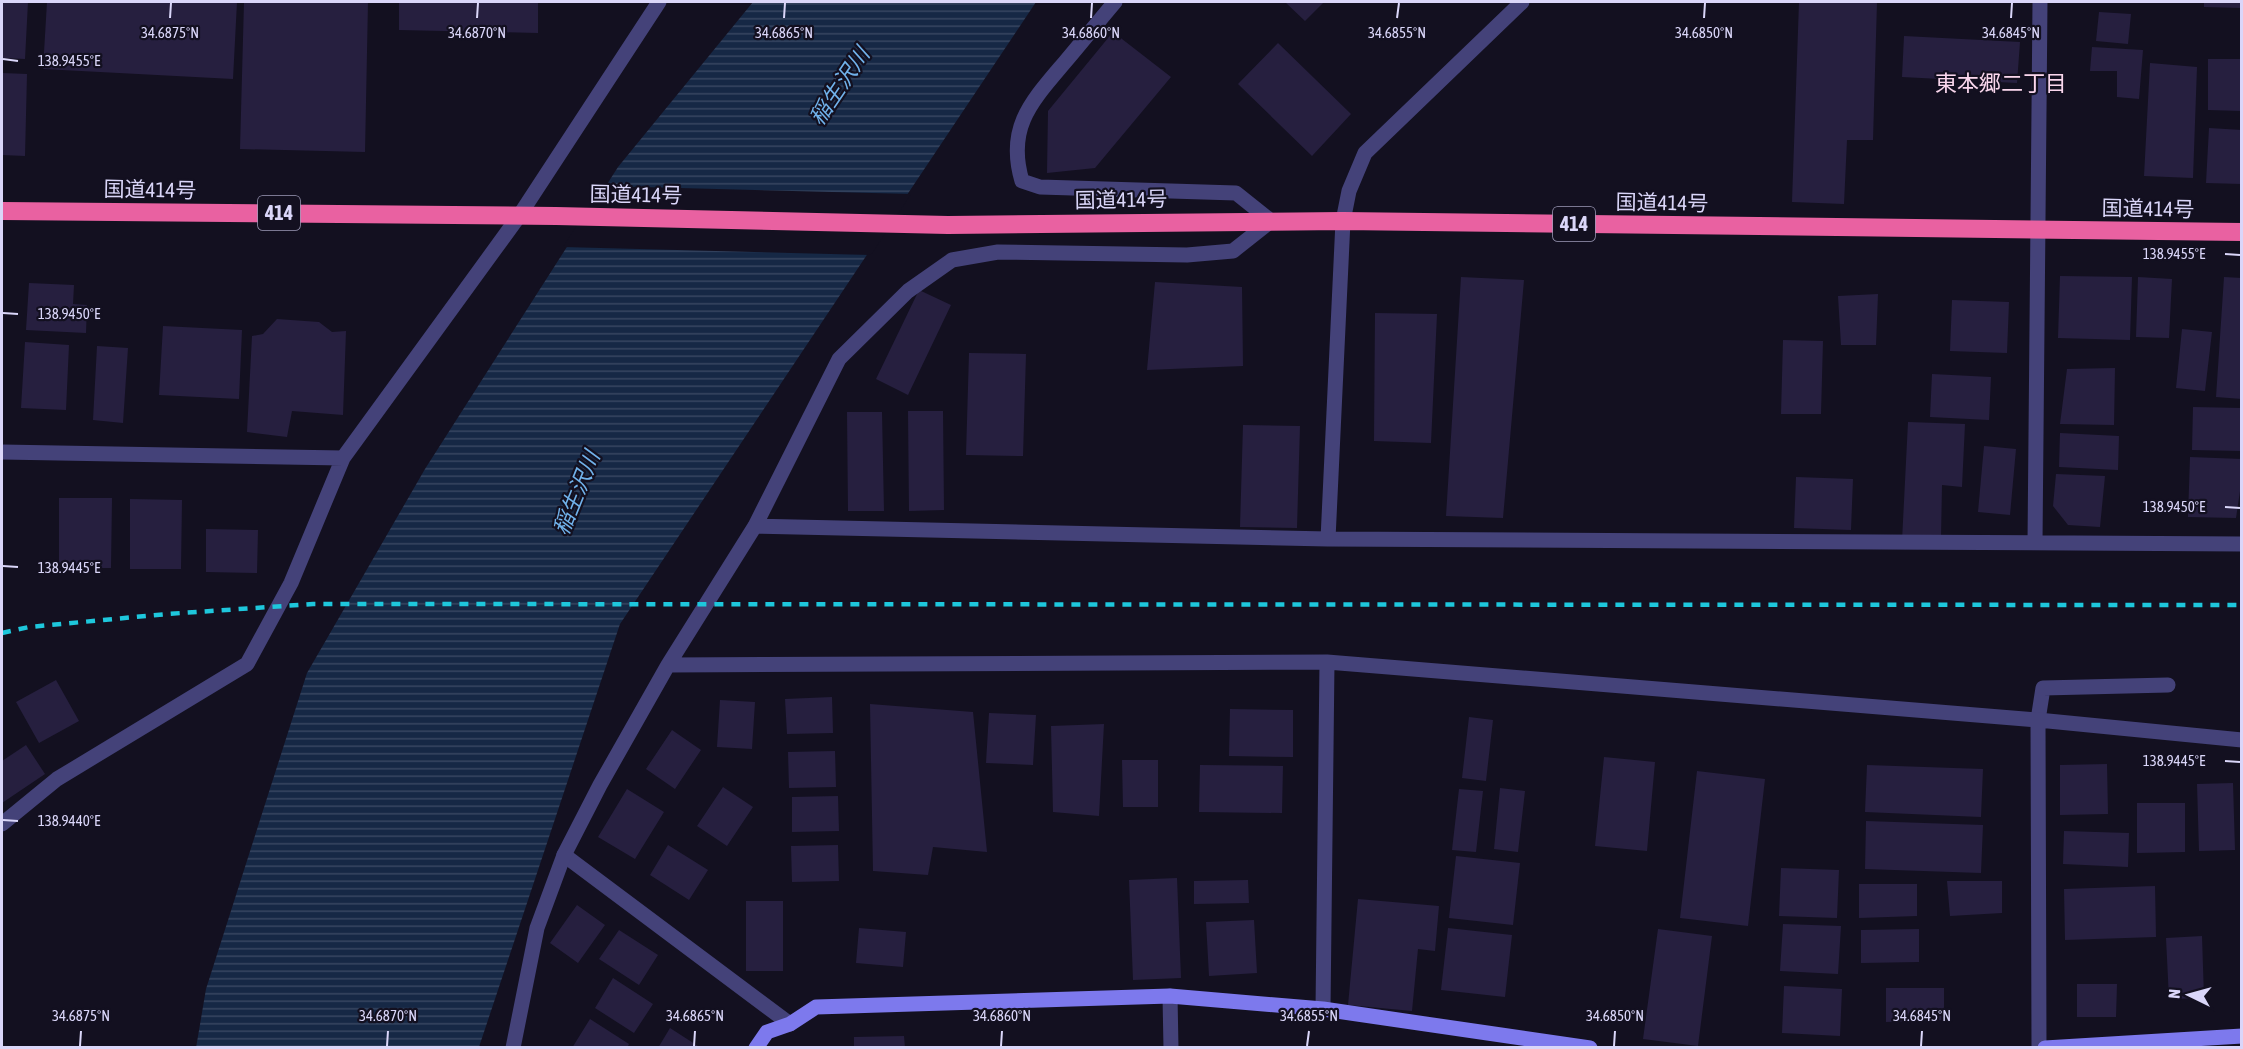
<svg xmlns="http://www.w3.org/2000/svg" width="2243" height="1049" viewBox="0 0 2243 1049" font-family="'Asap Condensed','Noto Sans JP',sans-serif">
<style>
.water{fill:url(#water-rules)}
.pier{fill:#131020}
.building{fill:#261f3f}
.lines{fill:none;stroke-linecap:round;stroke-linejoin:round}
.lane{stroke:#444279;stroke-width:15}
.street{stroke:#444279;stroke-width:15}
.secondary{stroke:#7d79ed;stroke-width:15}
.highway{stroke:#e961a1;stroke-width:18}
.rail{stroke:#1ec7dc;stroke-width:4.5;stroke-dasharray:9 8;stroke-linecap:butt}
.ticks{fill:none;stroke:#dad6f9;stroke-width:2}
.labels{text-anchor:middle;stroke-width:4.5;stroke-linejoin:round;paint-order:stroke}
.shield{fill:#131020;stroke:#9e9bb8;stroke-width:1.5}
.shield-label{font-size:20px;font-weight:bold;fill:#dad6f9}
.street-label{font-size:21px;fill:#dad6f9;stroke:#131020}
.neighbourhood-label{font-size:22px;fill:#fad7ed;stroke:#131020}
.water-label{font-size:22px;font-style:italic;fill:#71b2eb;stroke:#131020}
.ticks-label{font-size:15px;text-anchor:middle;fill:#dad6f9;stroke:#131020;stroke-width:4.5;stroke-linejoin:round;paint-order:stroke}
</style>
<defs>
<pattern id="water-rules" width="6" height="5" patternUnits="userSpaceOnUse" patternTransform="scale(1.5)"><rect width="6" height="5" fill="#162845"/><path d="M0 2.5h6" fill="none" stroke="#374661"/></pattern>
</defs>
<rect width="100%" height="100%" fill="#131020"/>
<path class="water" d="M753,2h283l-416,622 -141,423 -283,1 10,-59 101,-316 118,-204 193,-302z"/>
<path class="pier" d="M602,186l309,8 -40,61 -308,-8z"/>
<path class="building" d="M2,2h26l-3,57 -23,-1z
M47,2h190l-4,77 -190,-10z
M244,2h124l-3,150 -125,-3z
M399,2h139v31l-139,-3z
M1285,2h39l-19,19z
M1799,2h78l-4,138h-26l-3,64 -52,-2z
M2204,2h38v6l-38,-1z
M2099,12l32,2 -3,30 -32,-3z
M1113,32l58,45 -76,91 -48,5 1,-62z
M1904,36l116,6 -3,41 -115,-6z
M1278,43l73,71 -39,42 -74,-72z
M2092,47l51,3 -4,49 -22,-2v-26h-27z
M2208,59h34v52l-34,-1z
M2150,63l47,4 -4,111 -49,-2z
M2,73l25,1 -2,82 -23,-1z
M2209,128l33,2v54l-36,-1z
M2060,276l72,1 -2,63 -72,-2z
M1461,277l63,3 -21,238 -57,-2z
M2138,277l34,2 -3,59 -33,-1z
M2224,277l18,1v121l-26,-2z
M1155,282l87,5 1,79 -96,4z
M29,283l45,2 -1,19 14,1 -1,28 -60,-3z
M919,290l32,15 -43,90 -32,-16z
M1878,294l-2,51h-35l-3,-49z
M1952,300l57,2 -2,51 -57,-2z
M1375,313l62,1 -6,129 -57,-2z
M277,319l42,3 13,10 14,-1 -3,84 -51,-4 -5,26 -40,-5 5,-96 11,-2z
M163,326l79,4 -3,69 -80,-4z
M2182,329l30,3 -7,59 -29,-3z
M1783,340l40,1 -2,73h-40z
M25,342l44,3 -3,65 -45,-2z
M97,346l31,2 -5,75 -30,-3z
M969,353l57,1 -3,102 -57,-1z
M2115,368l-1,57 -54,-1 7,-55z
M1932,374l59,3 -2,43 -59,-3z
M2193,407l49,1v43l-50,-1z
M908,411h35l1,99 -35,1z
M847,412h35l2,99h-36z
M1908,422l57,2 -3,63 -20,-2 -1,53 -39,3z
M1243,425l57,1 -3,102 -57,-1z
M2060,433l59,3 -1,34 -59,-3z
M1984,446l32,3 -6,66 -32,-3z
M2190,457l52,2v19l-6,40 -48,-1z
M2056,474l49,2 -5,51 -32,-2 -15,-19z
M1796,477l57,2 -2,51 -57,-2z
M59,498h53l-1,70h-52z
M130,499l52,1 -1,69h-51z
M206,529l52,1 -1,43 -51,-1z
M56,680l23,41 -40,22 -23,-41z
M832,697l1,36 -46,1 -2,-35z
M720,700l35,2 -3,47 -35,-2z
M870,704l103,8 14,140 -54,-5 -5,28 -55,-4z
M1230,709l63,1v47l-64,-1z
M989,713l47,2 -3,50 -47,-2z
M1469,717l24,3 -7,61 -24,-3z
M1104,724l-5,92 -46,-4 -2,-86z
M672,730l29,20 -26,39 -29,-20z
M26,745l19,29 -43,29v-42z
M835,751l1,36 -47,1 -1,-36z
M1604,757l51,5 -8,89 -52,-5z
M1122,760h36v47h-35z
M2107,764l1,50 -48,1v-50z
M1200,765l83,1 -1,47 -83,-1z
M1867,765l116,4 -2,48 -116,-5z
M1697,771l68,8 -17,147 -68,-8z
M2233,783l2,67 -36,1 -2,-67z
M723,787l30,20 -26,39 -30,-20z
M1500,788l25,3 -7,61 -24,-3z
M627,789l37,23 -29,47 -37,-22z
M1459,789l24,2 -7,61 -24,-2z
M838,796l1,35 -47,1v-35z
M2137,803h48v49l-48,1z
M1866,821l117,4 -2,48 -116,-4z
M2064,831l65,2 -1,34 -65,-3z
M668,845l40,25 -19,30 -39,-25z
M838,845l1,36 -47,1 -1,-36z
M1456,856l64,7 -7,62 -64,-7z
M1781,868l58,2 -2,48 -58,-2z
M1177,878l4,100 -48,2 -4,-100z
M1248,880l1,23 -55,1v-23z
M1947,881h55v32l-52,3z
M1859,884h58v32l-58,2z
M2155,886l1,51 -91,3 -1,-51z
M1358,899l81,7 -4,45 -17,-2 -6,62 -64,-6z
M746,901h37v70h-37z
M577,905l28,20 -27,38 -28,-20z
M1254,920l3,53 -48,3 -3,-54z
M1783,924l58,2 -3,48 -58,-3z
M859,928l47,4 -3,35 -47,-4z
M1448,928l64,7 -7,62 -64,-7z
M1658,929l54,7 -14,110 -55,-7z
M1919,929v33l-58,1v-33z
M619,930l39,25 -19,30 -40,-26z
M2202,936l2,62 -35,1 -3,-61z
M613,978l40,26 -19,29 -39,-25z
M2077,984h40l-1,33h-39z
M1784,986l58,3 -2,47 -58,-3z
M1886,988h58v32l-58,2z
M590,1019l39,25 -2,4h-55z
M670,1028l31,20h-43z
M904,1036l1,12h-51v-11z"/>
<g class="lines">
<path class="lane" d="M2038,720l5,-32 125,-3
M564,855l226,169"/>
<path class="street" d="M2,452l341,6
M755,526l573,13 914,5
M1328,539l15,-318 6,-30 16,-38 157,-151
M2035,543l5,-541
M668,665l659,-3 711,58 204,20
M2038,720l1,328
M2,824l55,-45 190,-115 44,-81 52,-125 176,-242 140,-214
M1170,996l1,52
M1323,1009l4,-347
M513,1048l24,-120 27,-73 36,-70 68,-120 87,-139 84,-167 69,-68 44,-31 46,-8 189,3 46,-4 38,-30 -35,-28 -196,-6 -18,-6c-16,-54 10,-80 43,-119 17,-20 33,-40 50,-60"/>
<path class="secondary" d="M756,1048l11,-16 23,-8 26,-17 354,-11 153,13 267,39
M2045,1048l197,-12"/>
<path class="highway" d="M2,211l554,5 392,9 395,-4 899,11"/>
<path class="rail" d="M2,633l27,-6 138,-13 146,-10 1929,1"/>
</g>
<path class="ticks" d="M170,18l1,-15M477,18l1,-15M784,18l1,-15M1091,18l1,-15M1397,18l2,-15M1704,18l1,-15M2011,18l1,-15M3,59l15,2M2225,254l15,1M3,313l15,1M2225,507l15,1M3,566l15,1M2225,761l15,1M3,820l15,1M80,1046l1,-15M387,1046l1,-15M694,1046l1,-15M1001,1046l1,-15M1307,1046l2,-15M1614,1046l1,-15M1921,1046l1,-15"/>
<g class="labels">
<g class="shield">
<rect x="258" y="196" width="42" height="34" rx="4.5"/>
<rect x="1553" y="207" width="42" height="34" rx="4.5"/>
</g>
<g class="shield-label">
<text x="279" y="220">414</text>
<text x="1574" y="231">414</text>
</g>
<g class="street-label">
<text transform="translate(150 190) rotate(1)" y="7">国道414号</text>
<text transform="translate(636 195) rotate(1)" y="7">国道414号</text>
<text transform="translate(1121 200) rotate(-1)" y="7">国道414号</text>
<text transform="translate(1662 203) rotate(1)" y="7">国道414号</text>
<text transform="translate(2148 209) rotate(1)" y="7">国道414号</text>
</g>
<g class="neighbourhood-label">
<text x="2001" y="91">東本郷二丁目</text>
</g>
<g class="water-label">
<text transform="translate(839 86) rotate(-56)" y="8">稲生沢川</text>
<text transform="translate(576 493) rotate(-68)" y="8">稲生沢川</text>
</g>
</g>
<g class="ticks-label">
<text x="170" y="38">34.6875°N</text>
<text x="477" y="38">34.6870°N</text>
<text x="784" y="38">34.6865°N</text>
<text x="1091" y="38">34.6860°N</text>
<text x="1397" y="38">34.6855°N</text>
<text x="1704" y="38">34.6850°N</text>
<text x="2011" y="38">34.6845°N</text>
<text x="69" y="66">138.9455°E</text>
<text x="2174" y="259">138.9455°E</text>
<text x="69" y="319">138.9450°E</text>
<text x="2174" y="512">138.9450°E</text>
<text x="69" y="573">138.9445°E</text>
<text x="2174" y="766">138.9445°E</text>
<text x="69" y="826">138.9440°E</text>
<text x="81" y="1021">34.6875°N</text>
<text x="388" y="1021">34.6870°N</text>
<text x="695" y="1021">34.6865°N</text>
<text x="1002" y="1021">34.6860°N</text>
<text x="1309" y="1021">34.6855°N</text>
<text x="1615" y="1021">34.6850°N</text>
<text x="1922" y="1021">34.6845°N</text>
</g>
<rect width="2243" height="1049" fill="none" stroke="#dad6f9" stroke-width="6"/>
<g transform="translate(2189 995) rotate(275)" stroke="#131020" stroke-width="4.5" paint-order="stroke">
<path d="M0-4.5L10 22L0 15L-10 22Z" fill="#dad6f9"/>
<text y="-9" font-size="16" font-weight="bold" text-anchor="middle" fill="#dad6f9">N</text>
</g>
</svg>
